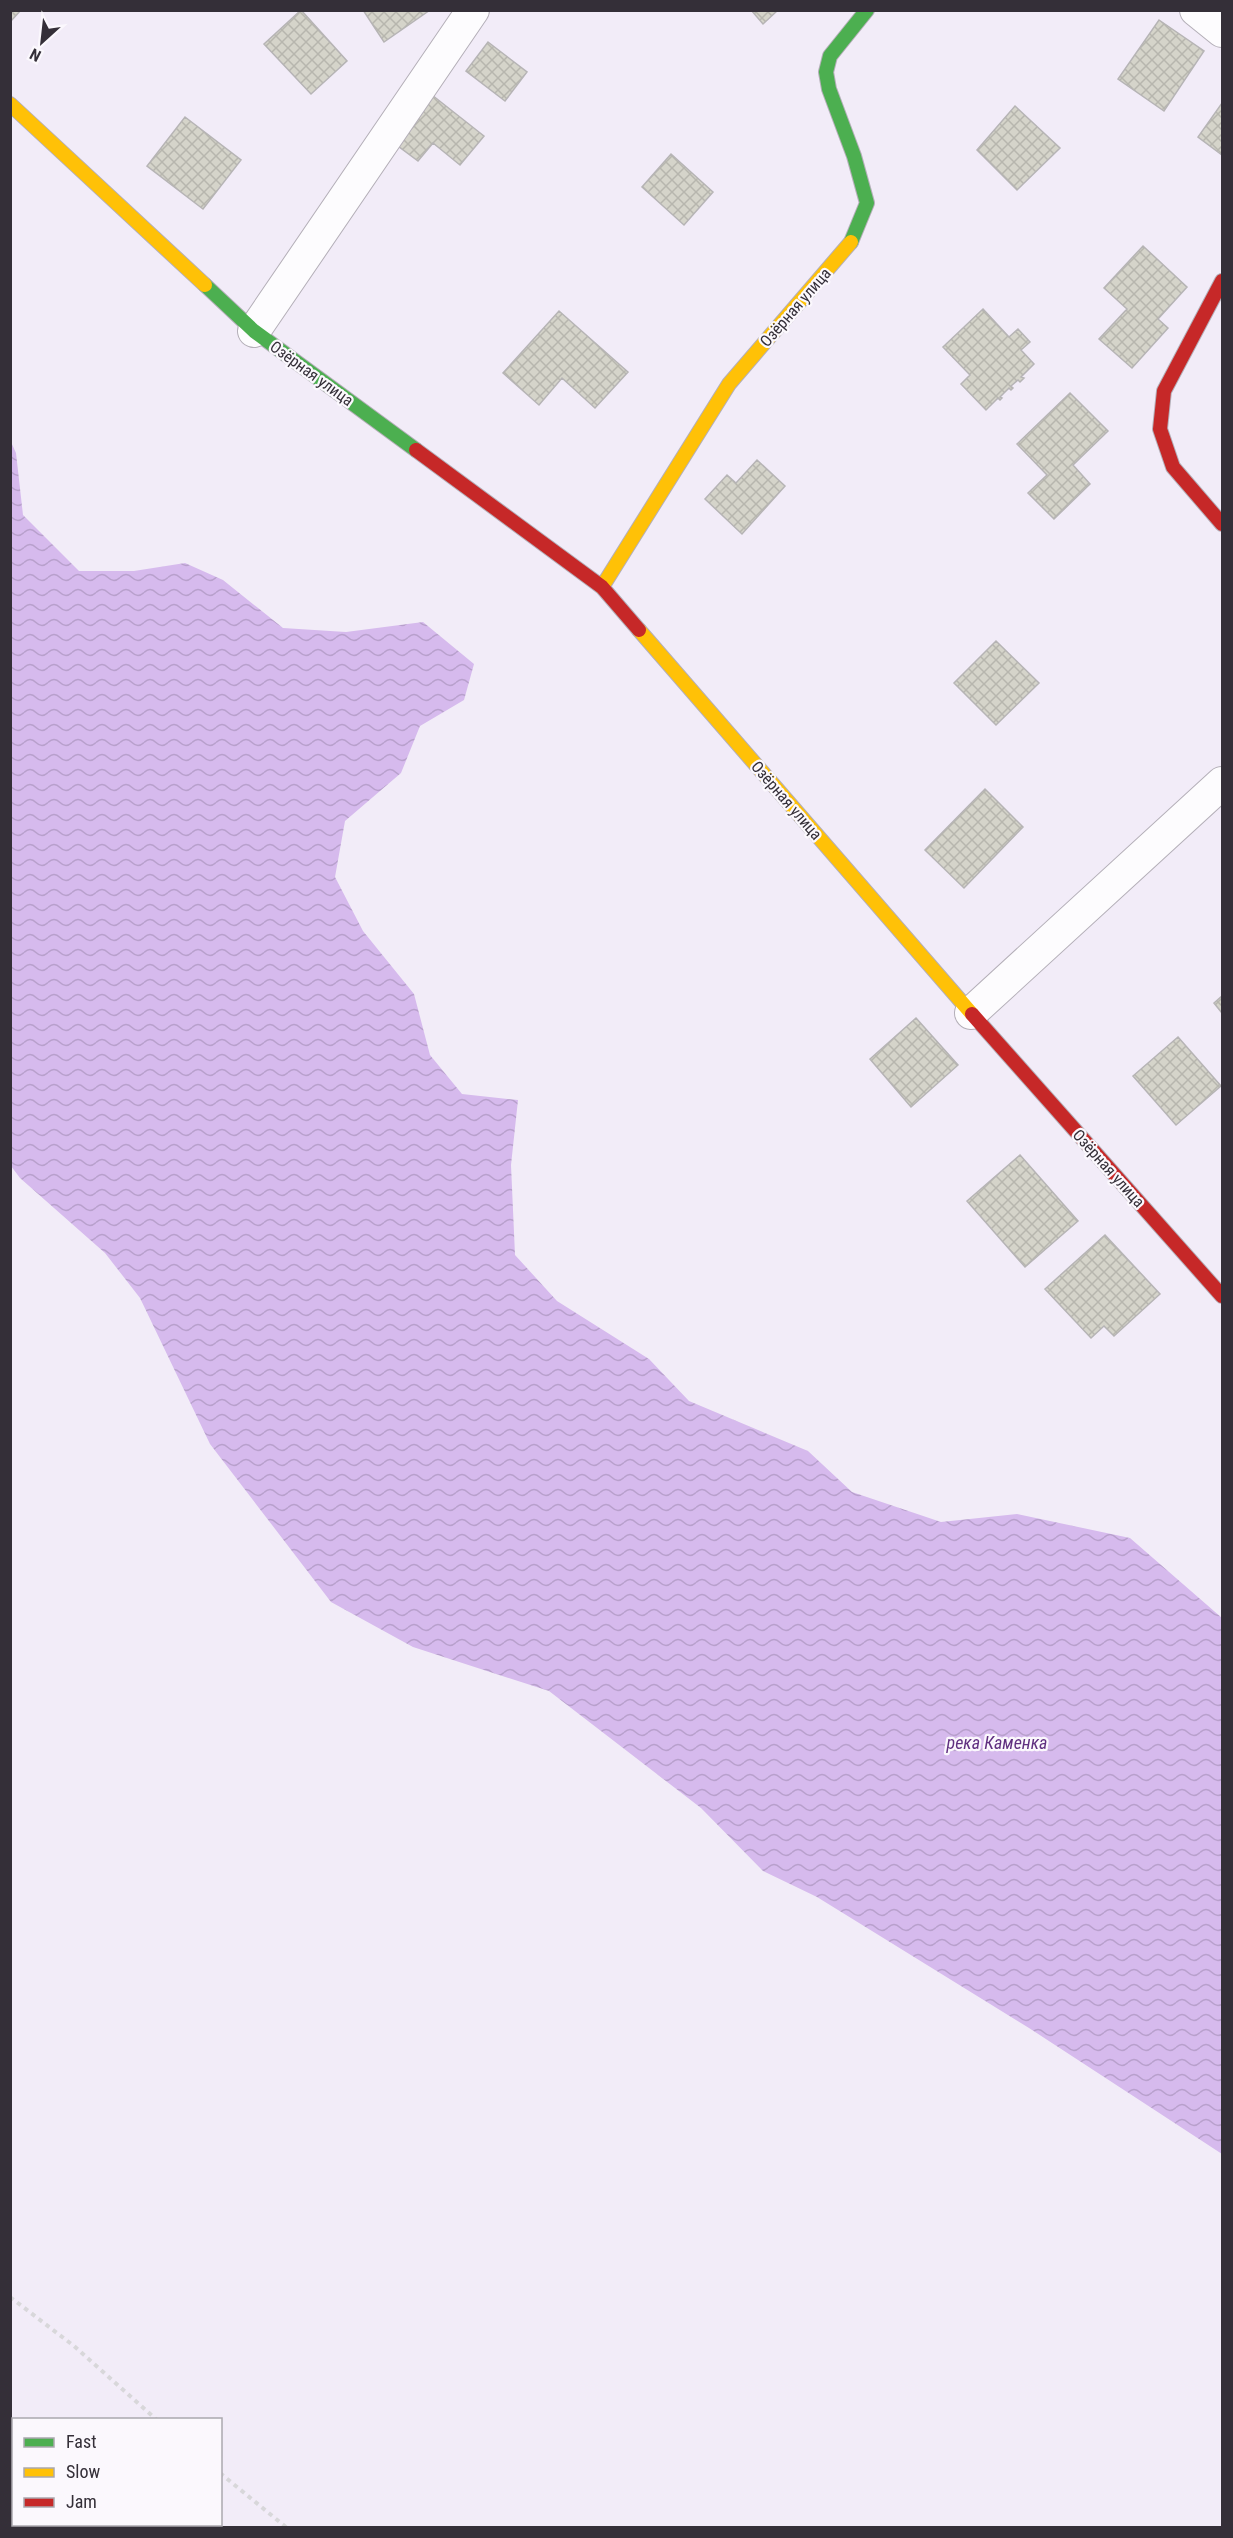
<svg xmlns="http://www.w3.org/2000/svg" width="1233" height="2538" viewBox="0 0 1233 2538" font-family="'Roboto Condensed',sans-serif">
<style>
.water{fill:url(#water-waves)}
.building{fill:url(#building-cross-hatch);stroke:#b6b4b5;stroke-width:1.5}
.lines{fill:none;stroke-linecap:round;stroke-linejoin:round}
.street-casing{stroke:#b4afb8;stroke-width:34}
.fast-casing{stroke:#b4afb8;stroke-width:16}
.slow-casing{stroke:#b4afb8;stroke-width:16}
.jam-casing{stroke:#b4afb8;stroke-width:16}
.path{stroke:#d8d7da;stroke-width:4;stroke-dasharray:4.5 4.5;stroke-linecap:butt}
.street{stroke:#fdfcfe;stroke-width:32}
.fast{stroke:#4caf50;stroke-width:14}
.slow{stroke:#ffc107;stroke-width:14}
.jam{stroke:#c62828;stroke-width:14}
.labels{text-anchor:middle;stroke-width:4.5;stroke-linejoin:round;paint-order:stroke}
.street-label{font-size:16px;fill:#342f38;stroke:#fbf8fd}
.water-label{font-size:18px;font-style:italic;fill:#603080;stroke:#fbf8fd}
</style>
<defs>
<pattern id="water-waves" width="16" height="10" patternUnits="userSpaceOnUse" patternTransform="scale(1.5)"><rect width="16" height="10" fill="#d6baed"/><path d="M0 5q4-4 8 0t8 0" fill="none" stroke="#b8a0cc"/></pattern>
<pattern id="building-cross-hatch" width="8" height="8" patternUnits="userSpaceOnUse" patternTransform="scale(1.5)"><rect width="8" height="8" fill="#d5d4ca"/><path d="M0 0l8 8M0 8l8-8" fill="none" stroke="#b7b6ae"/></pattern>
</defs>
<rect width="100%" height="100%" fill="#f2ecf8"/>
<path class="water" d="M11,442l5,11 7,62 56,56h55l51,-8 38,17 60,48 63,4 77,-10 51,42 -10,36 -44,26 -19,47 -56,48 -10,56 28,54 51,63 16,61 32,39 56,6 -7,65 4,90 42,46 92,58 40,42 119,50 44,41 89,30 76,-8 113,24 92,80v536l-193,-126 -212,-131 -54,-26 -62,-63 -152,-117 -136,-44 -82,-45 -121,-158 -70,-146 -35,-45 -85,-75 -9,-12z"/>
<path class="building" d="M10,10h11l-11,12z
M301,10l46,51 -36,33 -47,-50z
M363,10h67l-46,32z
M751,10h27l-15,14z
M1159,20l45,31 -40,60 -46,-32z
M488,42l39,30 -22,29 -39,-30z
M432,95l52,41 -24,29 -27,-22 -15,18 -24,-18z
M1222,103v52l-24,-18z
M1015,106l45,42 -43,42 -40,-40z
M185,117l56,43 -38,49 -56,-43z
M671,154l42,38 -29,33 -42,-38z
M1143,246l44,41 -29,32 10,9 -36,40 -33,-29 28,-30 -23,-21z
M983,309l26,28 9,-8 12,13 -9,8 13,14 -13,13 3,1 -4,4 -2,-2 -7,6 2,2 -2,2 -2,-2 -9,9 2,1 -2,2 -2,-2 -12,12 -25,-26 9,-9 -27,-28z
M559,311l69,61 -33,36 -33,-30 -23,27 -36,-32z
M1070,393l38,38 -35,34 17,19 -36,35 -26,-26 19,-18 -30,-31z
M757,460l28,26 -43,48 -37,-35 22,-24 9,8z
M996,641l43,42 -43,42 -42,-42z
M985,789l38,38 -59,61 -39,-38z
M1222,996v17l-8,-10z
M916,1018l42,47 -47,42 -41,-48z
M1178,1037l43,49 -45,39 -43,-49z
M1020,1155l58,66 -53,46 -58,-66z
M1105,1235l55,59 -46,42 -10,-10 -13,12 -46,-49z"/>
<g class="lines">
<defs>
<path id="street" d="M1196,10l26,21
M254,331l219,-321
M971,1013l251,-230"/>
<path id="fast" d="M851,242l16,-39 -13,-47 -25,-67 -3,-17 4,-16 37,-46
M205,285l49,46 162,119"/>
<path id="slow" d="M10,104l195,181
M602,587l127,-203 122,-142
M639,630l333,384"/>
<path id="jam" d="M1222,281l-58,110 -4,38 13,38 49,57
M416,450l186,137 37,43
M972,1014l250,282"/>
</defs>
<use href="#street" class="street-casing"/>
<use href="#fast" class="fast-casing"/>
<use href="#slow" class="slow-casing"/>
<use href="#jam" class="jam-casing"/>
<path class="path" d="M10,2297l64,49 83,74
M220,2473l67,55"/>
<use href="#street" class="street"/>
<use href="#fast" class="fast"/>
<use href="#slow" class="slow"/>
<use href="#jam" class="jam"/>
</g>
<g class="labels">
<g class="street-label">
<text transform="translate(795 307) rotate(-49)" y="6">Озёрная улица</text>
<text transform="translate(312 373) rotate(36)" y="6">Озёрная улица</text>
<text transform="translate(787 800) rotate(49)" y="6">Озёрная улица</text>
<text transform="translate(1109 1168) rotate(48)" y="6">Озёрная улица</text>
</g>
<g class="water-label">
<text x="997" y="1749">река Каменка</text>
</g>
</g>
<rect width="1233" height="2538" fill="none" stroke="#342f38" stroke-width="24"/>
<rect x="12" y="2418" width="210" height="108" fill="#fbf8fd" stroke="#aba8ae" stroke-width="1.5"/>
<rect x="24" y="2438" width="30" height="9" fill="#4caf50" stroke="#aba8ae" stroke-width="1.5"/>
<text x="66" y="2448" font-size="18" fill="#342f38">Fast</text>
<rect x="24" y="2468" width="30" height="9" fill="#ffc107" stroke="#aba8ae" stroke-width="1.5"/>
<text x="66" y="2478" font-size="18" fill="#342f38">Slow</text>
<rect x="24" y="2498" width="30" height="9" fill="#c62828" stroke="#aba8ae" stroke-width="1.5"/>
<text x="66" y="2508" font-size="18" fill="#342f38">Jam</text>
<g transform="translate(42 42) rotate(207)" stroke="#fbf8fd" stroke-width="4.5" paint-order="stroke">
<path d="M0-4.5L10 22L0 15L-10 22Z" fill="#342f38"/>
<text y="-9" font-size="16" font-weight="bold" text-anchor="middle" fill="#342f38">N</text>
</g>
</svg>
